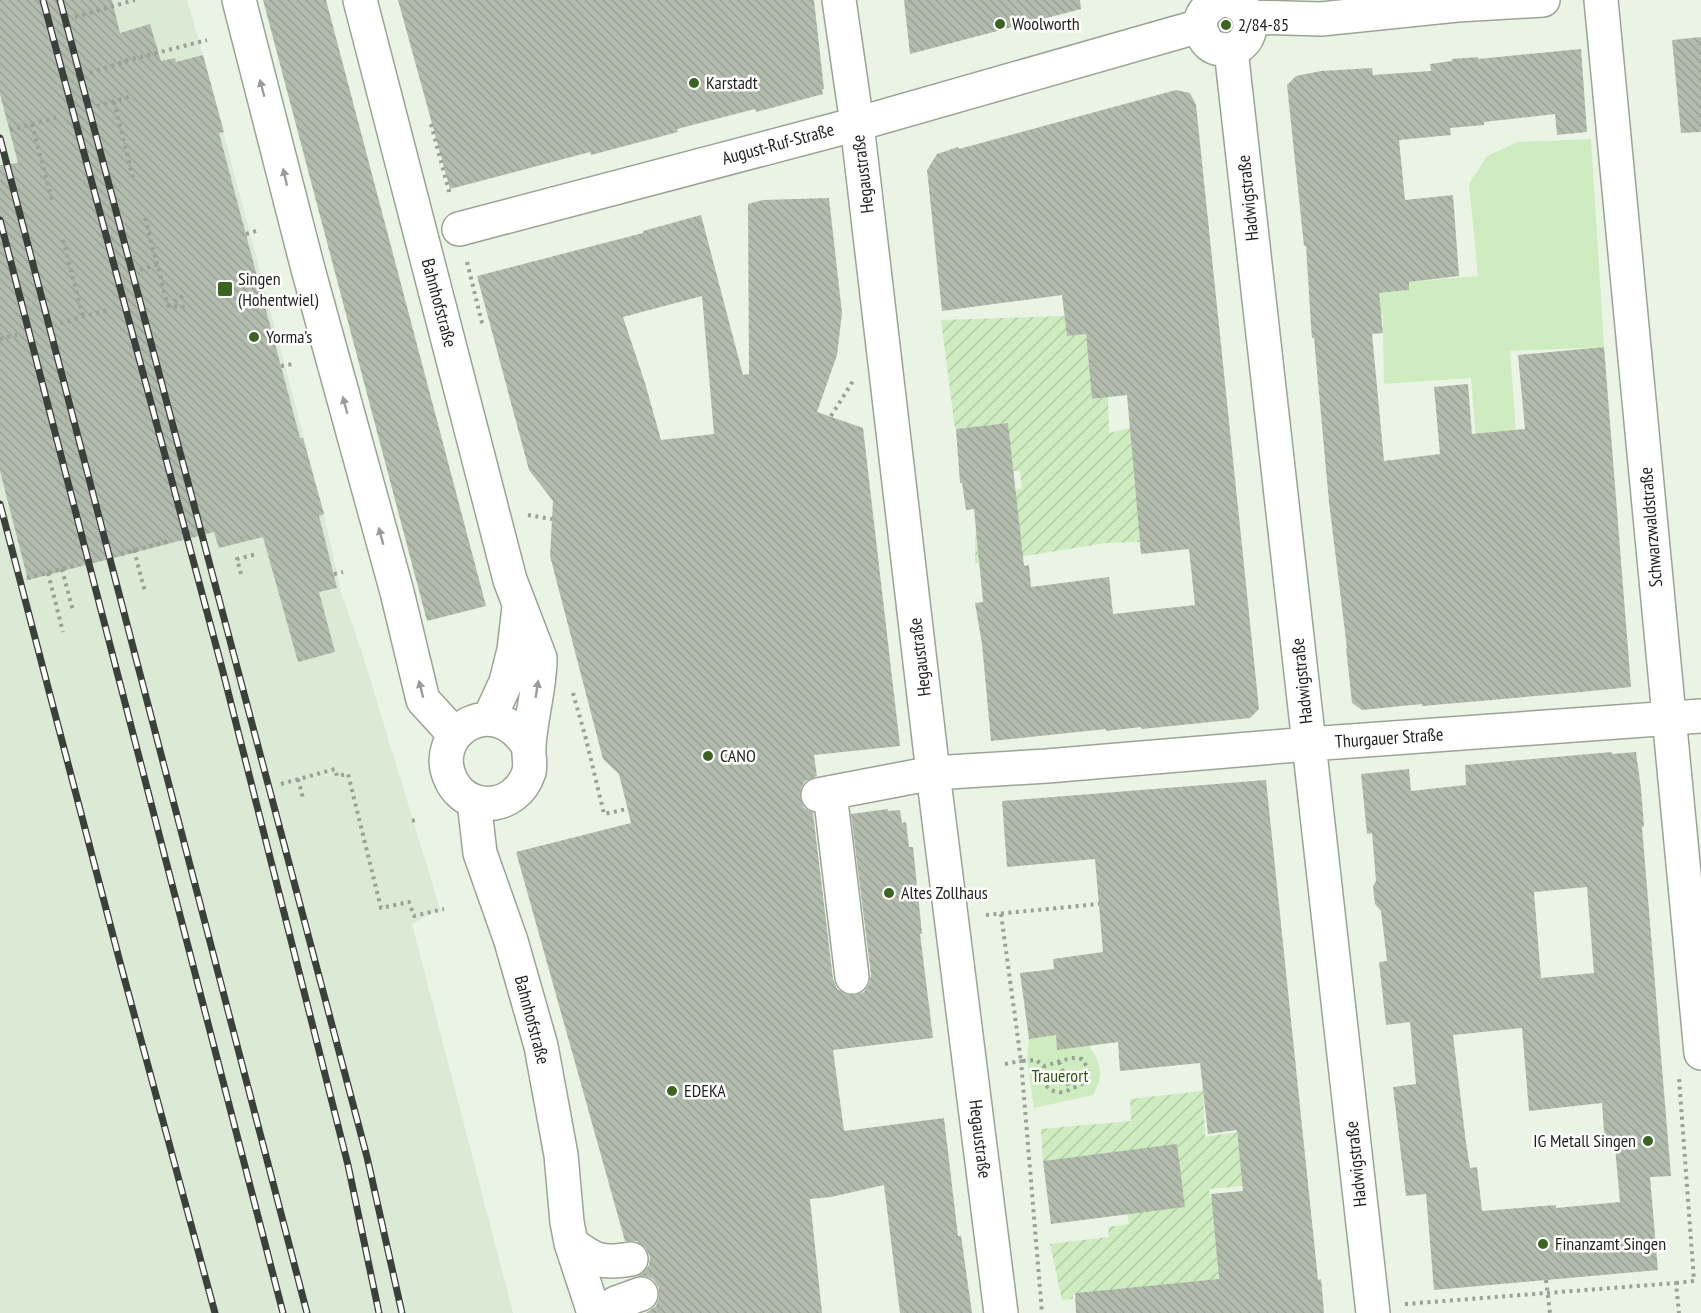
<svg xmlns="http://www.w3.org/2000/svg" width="1701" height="1313" viewBox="0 0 1701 1313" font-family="'PT Sans Narrow',sans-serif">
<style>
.built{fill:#dbead4}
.park{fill:#ceecbf}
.garden{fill:url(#garden-furrows)}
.building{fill:url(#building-back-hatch);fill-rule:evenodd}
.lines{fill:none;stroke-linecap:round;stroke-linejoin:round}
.minor-casing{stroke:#9aa495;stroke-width:36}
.path{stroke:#99a094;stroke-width:4;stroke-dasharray:3 4.5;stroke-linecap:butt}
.minor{stroke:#fff;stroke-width:33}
.rail-casing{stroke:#3c403a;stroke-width:7}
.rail{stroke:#fff;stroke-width:4.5;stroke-dasharray:14;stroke-linecap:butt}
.oneway{fill:#9a9c99}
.poi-dot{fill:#3b6420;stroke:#fff;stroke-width:2}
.labels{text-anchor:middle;stroke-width:5;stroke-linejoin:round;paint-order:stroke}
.poi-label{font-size:18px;fill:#1f221d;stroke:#fff;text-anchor:start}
.street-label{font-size:18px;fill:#1f221d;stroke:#fff}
.park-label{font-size:18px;fill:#2f5513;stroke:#fff}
</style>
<defs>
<pattern id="garden-furrows" width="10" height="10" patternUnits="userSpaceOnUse" patternTransform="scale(1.5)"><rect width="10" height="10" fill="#ceecbf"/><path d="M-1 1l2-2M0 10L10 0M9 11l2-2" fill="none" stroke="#b0caa4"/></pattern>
<pattern id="building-back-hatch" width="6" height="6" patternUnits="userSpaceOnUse" patternTransform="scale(1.5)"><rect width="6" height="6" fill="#b2bcad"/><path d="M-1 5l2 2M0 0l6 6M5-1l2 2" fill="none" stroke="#99a194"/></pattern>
</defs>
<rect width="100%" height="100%" fill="#eaf4e4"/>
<path class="built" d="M0,0h187l16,55 121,459 17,78 20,57 79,260 -28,15 101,389h-513z"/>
<path class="park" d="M1591,139l13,208 -94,4 7,94 -40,5 -6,-72 -87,6 -1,-69 -18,3 -2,-23 46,-5v-8l69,-6 -9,-92 18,-28 31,-14z
M1056,1035l1,14 32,-3c13,20 15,28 4,49l-59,13 -7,-48 2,-21z"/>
<path class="garden" d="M1065,316l2,20 19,-2 6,65 16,-2 1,36 21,-5 10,114 -34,1 -131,21 1,-42 39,-32 7,-2 -2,-17h-7l-5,-48 -53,6 -14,-109z
M1203,1091l2,46 32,-5 6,54 -34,3 4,21 6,76 -20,-5 -126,12v6l-11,1 -12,-56 59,-7 -1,-10 21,-3 -2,-10 58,-7 -8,-62 -134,16 -2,-32 90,-8 -1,-22z"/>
<path class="building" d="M0,0h112l8,33 30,-9 11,37 14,-3 1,4 27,-7 21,77 -5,1 81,305h3l21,76 -5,2 18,72 -18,4 16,60 -37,10 -35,-125 -44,11 -5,-16 -186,48 -28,-109v-306l18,-2 -18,-69z
M263,0h63l160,606 -59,15z
M398,0h416l10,89 -2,1 1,4 -67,18 -1,-3 -78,20 1,3 -87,23 -1,-3 -140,37z
M904,0h176l1,9 -171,45z
M1701,37v95l-20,1 -9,-93z
M1581,49l6,83 -30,3 -2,-21 -71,8v3l-34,3 1,7 -52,5 6,60 48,-5 6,81 -50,6v8l-30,3 4,40 -11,1 12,127 56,-7 -6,-67 34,-3 4,50 53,-5 -7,-74 86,-8 27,340 -60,6 -149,13v-2l-60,6 -10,-7 -6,-55h1l-18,-146 -15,-164h-2l-1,-13 -5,-79h-2l-17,-161 9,-9 25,-5 51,-3 1,7 58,-4 -1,-7 22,-3v-2l26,-2v2z
M1176,90l14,3 6,12 63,604 -9,9 -108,11 -1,-2 -35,4v-2l-115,12 -9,-97 -7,-41 8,-1 -9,-93 -8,1 -4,-27h-2l-4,-54 52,-6 16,143 5,-1 2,22 78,-10 4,37 82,-9 -6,-56 -48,5 -14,-159 -35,4 -6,-65 -19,2 -5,-41 -120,16 -15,-141 10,-16 21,-7 1,2z
M829,198l13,115 -5,42 -20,57 46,16 37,318 -86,9 3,21 -12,5 -4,7 -1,10 4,10 9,5 20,166 4,10 8,5 10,1 9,-3 5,-8 2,-9 -20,-161 37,-5v2l12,-1 2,13 4,-1 3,25h4l9,87h-2l13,104 -100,12 11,81 100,-13 14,118h3l11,77h-72l-16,-128 -53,12 -21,2 12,114h-176l10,-7 3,-8v-10l-6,-9 -8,-3h-8l6,-3 6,-8 1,-8 -4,-9 -9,-7h-12l-109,-389 115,-29 -12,-49 -16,-15 -53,-203 3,-55 -24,-31 -52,-194 166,-43v-2l58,-16 42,160 6,-1 -1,-170 15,-4zM702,296l12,138 -53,6 -16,-57 -22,-66z
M1612,752v2l24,-2 5,37 3,37 -2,1 29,349 -21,1 8,93 -224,20 -8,-96 -20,2 -13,-109 23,-3 -6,-62 -24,3 -7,-63 8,-1 -6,-50 -6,-7 -2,-18 3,-5 -4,-48 -5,1 -6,-60 48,-5 2,22 55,-6 -1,-20zM1587,887l7,86 -53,5 -7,-86zM1522,1028l7,83 73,-8 3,44h10l5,55 -64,6v-3l-74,6 -5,-44 -7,1 -4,-25 -13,-108z
M1266,780l52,500 3,-1 3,34h-248l-1,-20 144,-14 -8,-85 32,-3 -6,-61 -29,4 -8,-71 -80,8 -2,-29 -61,8 -1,-15 -27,4 -9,-66 34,-4 -1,-10 50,-7 -8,-93 -88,8 -5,-66z
M1177,1144l8,63 -134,17 -8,-63z"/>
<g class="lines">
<defs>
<path id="minor" d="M239,0l69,269 89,323 26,108 32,35
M360,0l150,580 30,78c0,29 -9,58 -11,87 -1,9 2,18 0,27 -3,9 -8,17 -16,23 -10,8 -26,11 -39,6 -10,-3 -19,-12 -23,-21 -23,-47 43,-91 78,-33
M839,0l18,124 76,649 68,540
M1222,0c-15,5 -27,18 -19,35 3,8 9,13 17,14 35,7 43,-46 4,-49
M1601,0l100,1053
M1249,17l72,2 136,-14 86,-5
M1231,50l142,1263
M459,229l398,-105 343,-98
M489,719l17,-37 8,-32 5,-43
M830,793l22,184
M818,795l115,-22 114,-7 262,-22 392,-28
M474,801l6,52 31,88 30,105 20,109 6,67 4,21 23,70
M571,1243c23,18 31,21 60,16
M608,1313l8,-10 25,-9"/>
</defs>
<use href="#minor" class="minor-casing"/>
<path class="path" d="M75,17l60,-17
M90,73l39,-13 78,-20
M114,102l19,76
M97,106l35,-10
M32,124l20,76
M431,124l19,71
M10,130l48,-13
M145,218l12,46
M246,234l13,-4
M63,240l20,76
M467,262l16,65
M140,270l17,-6 11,42 20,1
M168,306l16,-11
M60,323l48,-13
M0,339l17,-4
M281,366l11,-2
M831,416l22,-35
M528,515l24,4
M134,550l11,42
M121,554l48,-13
M62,569l11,42
M48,573l15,59
M241,574l-4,-15 20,-5
M334,574l9,-2
M27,578l50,-13
M573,693l13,46 18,75 23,-5
M298,779l5,19
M281,784l54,-15 2,7 11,-2 33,134 28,-6 5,14 30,-7
M412,821l7,-2
M1001,914l20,147 15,-1 8,6 -2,16c5,5 10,10 17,10 4,1 10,-2 14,-4 17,-6 19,-15 9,-29l-11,-1 -27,8
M986,915l113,-11
M1059,1062l11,28
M1005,1064l16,-3 21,252
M1546,1280l4,33
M1676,1283l18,-2 -15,-203
M1405,1304l271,-21 3,30"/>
<use href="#minor" class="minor"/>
<defs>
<path id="rail" d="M43,0l179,668 126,497 31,148
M60,0l307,1157 35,156
M0,138l307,1175
M0,220l283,1093
M0,504l121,462 94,347"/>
</defs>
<use href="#rail" class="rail-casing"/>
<use href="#rail" class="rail"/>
</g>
<defs><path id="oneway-solid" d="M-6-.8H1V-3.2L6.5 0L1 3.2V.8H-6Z" transform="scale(1.5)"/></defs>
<g class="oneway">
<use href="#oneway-solid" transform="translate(262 88) rotate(-105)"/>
<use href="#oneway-solid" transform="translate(285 177) rotate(-103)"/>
<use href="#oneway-solid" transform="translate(345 405) rotate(-105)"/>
<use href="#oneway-solid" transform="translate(381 536) rotate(-105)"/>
<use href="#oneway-solid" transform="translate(421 689) rotate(-104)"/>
<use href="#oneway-solid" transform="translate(537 689) rotate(-81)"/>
</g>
<g class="poi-dot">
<circle cx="1000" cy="24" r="6"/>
<circle cx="1226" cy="25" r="6"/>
<circle cx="694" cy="83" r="6"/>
<rect x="217" y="281" width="16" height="16" rx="3"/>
<circle cx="254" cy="337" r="6"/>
<circle cx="708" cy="756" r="6"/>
<circle cx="889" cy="893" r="6"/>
<circle cx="672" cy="1091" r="6"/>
<circle cx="1648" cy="1141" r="6"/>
<circle cx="1543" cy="1244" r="6"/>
</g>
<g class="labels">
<g class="poi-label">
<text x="1012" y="30">Woolworth</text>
<text x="1238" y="31">2/84-85</text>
<text x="706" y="89">Karstadt</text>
<text x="238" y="285">Singen<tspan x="238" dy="21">(Hohentwiel)</tspan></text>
<text x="266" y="343">Yorma’s</text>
<text x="720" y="762">CANO</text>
<text x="901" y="899">Altes Zollhaus</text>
<text x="684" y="1097">EDEKA</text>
<text x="1636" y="1147" text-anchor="end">IG Metall Singen</text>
<text x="1555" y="1250">Finanzamt Singen</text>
</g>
<g class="street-label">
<text transform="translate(778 144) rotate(-15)" y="6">August-Ruf-Straße</text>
<text transform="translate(863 174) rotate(-97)" y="6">Hegaustraße</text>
<text transform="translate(1248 198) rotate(-96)" y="6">Hadwigstraße</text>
<text transform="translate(439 303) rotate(75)" y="6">Bahnhofstraße</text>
<text transform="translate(1651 527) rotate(-95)" y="6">Schwarzwaldstraße</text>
<text transform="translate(920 657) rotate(-97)" y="6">Hegaustraße</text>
<text transform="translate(1302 681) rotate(-96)" y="6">Hadwigstraße</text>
<text transform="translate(1389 738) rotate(-4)" y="6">Thurgauer Straße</text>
<text transform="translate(532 1020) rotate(75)" y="6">Bahnhofstraße</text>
<text transform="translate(980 1139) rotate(83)" y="6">Hegaustraße</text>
<text transform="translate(1356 1164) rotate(-96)" y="6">Hadwigstraße</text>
</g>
<g class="park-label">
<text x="1060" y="1082">Trauerort</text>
</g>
</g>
</svg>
